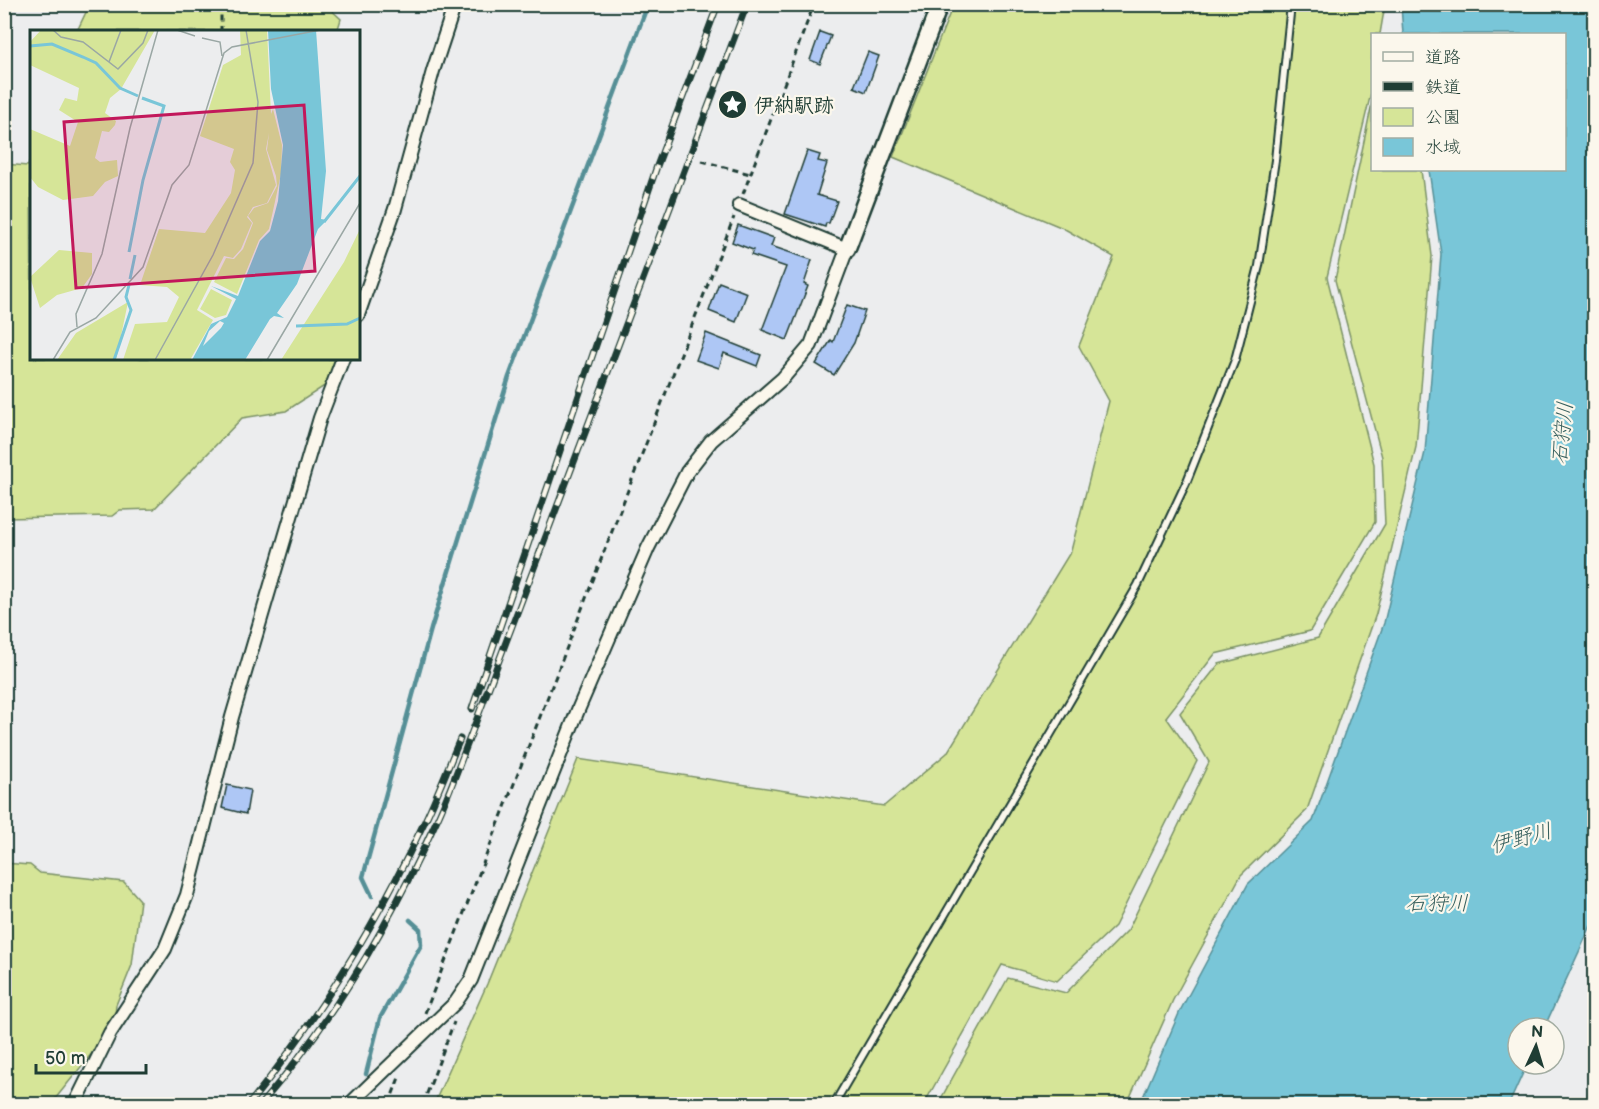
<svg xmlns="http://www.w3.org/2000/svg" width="1599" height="1109" viewBox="0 0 1599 1109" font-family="'Balsamiq Sans','Klee One',sans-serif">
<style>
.green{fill:#d6e598;stroke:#7a9166;stroke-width:1.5}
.water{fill:#79c6d8;stroke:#558f96;stroke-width:1.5}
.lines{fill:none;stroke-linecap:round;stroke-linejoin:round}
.stream{stroke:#558f96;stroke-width:4.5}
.building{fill:#aec7f5;stroke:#1f3d34;stroke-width:1.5}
.service-casing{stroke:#1f3d34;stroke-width:10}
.minor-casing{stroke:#1f3d34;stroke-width:16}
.tertiary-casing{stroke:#1f3d34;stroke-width:20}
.path{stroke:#1f3d34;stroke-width:3;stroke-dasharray:6 4.5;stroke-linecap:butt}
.service{stroke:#fbf7ec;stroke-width:6}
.minor{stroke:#fbf7ec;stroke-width:12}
.tertiary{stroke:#fbf7ec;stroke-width:15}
.rail-casing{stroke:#1f3d34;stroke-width:7}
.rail{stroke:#fbf7ec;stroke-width:4.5;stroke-dasharray:14;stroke-linecap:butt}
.labels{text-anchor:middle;stroke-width:4.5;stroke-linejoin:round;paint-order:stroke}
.poi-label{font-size:20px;font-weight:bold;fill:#1f3d34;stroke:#fbf7ec;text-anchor:start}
.water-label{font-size:21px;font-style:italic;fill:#365f5d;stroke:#fbf7ec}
.inset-river{fill:none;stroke:#79c6d8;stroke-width:3}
.inset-road{fill:none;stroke:#9aa7a4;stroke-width:1.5}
.view{fill:#c2185b;fill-opacity:0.15;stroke:#c2185b;stroke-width:3}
.inset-edge{fill:none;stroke:#1f3d34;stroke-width:3}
</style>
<rect width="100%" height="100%" fill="#ecedee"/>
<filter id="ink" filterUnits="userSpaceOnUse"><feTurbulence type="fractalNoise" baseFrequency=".0167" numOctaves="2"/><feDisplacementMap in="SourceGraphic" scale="12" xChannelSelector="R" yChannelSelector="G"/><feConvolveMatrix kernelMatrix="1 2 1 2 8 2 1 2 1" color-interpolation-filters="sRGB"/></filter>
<g filter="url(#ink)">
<path class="green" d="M90,4l236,1 15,14 -4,13 -260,-1z
M953,5h432l-5,29h-8l-1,59 -44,184 47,187 1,58 -65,109 -95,23 -49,63 31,44 -82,165 -58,55 -55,-16 -78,139h-490l53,-120 91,-225 306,47 63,-53 124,-202 38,-150 -30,-55 35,-89 -51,-29 -170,-71z
M1372,103v67h49l11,86 -16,191 -40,167 -69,196 -66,65 -68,125 -46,104h-189l70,-126 58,15 62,-63 81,-168 -29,-49 39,-49 99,-26 67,-114 -3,-67 -47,-177z
M31,158l1,200 303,1 -6,24 -43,28 -44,7 -88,91 -34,1 -8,6 -107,2 -1,-354 24,2z
M4,863l26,2 10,8 84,9 16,18 -8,65 -16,40 -2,21 -63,78h-46z"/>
<path class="water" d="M1401,5h193v914l-50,109h-26v36h9l-18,40h-369l40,-93 68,-127 65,-63 71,-198 41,-171 16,-198 -12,-84h135v-136h-161z"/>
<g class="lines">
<path class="stream" d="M372,896l-9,-19 68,-248 78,-252 139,-373
M366,1074l14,-56 41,-73 -1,-16 -10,-9"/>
</g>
<path class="building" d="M820,32l11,4 -11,28 -10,-4z
M868,52l11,4 -13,36 -12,-5z
M807,151l13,4 -2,6 9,2 -10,32 20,6 -8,22h-3l-1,4 -40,-13z
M738,225l36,13 -3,8 41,14 -8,24 4,2 -21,54 -25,-10 24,-63 -35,-12 2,-5 -21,-8z
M719,282l28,11 -11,29 -27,-11z
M847,305l18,6 -11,32 -20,32 -18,-11 15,-24 2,2z
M706,333l55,22 -4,11 -33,-13 -5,15 -23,-8z
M227,785l23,5 -4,24 -24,-6z"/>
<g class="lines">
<defs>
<path id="service" d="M834,1104l304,-519 49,-104 48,-121 24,-94 16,-106 16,-156"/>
<path id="minor" d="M358,315l37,-106 38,-138 22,-67
M75,1104l35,-71 55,-84 22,-54 45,-178 88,-299 23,-60
M350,1104l106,-102 15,-22 107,-270 70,-162 39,-76 24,-31 72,-63 28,-33 36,-96 -108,-44"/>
<path id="tertiary" d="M847,249l93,-245"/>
</defs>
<use href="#service" class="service-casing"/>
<use href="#minor" class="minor-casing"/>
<use href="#tertiary" class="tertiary-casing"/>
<path class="path" d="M221,32v-28
M702,161l48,13
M743,194l71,-190
M425,1013l309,-796
M389,1104l11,-29
M423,1104l31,-82
M1583,1104l11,-18"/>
<use href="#service" class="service"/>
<use href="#minor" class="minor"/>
<use href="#tertiary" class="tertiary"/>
<defs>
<path id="rail" d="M472,709l185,-543 61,-162
M249,1104c69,-85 126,-178 173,-277 14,-28 25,-58 38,-88
M261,1104c71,-82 128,-179 173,-278 16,-33 28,-69 41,-102l272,-720"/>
</defs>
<use href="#rail" class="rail-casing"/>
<use href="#rail" class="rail"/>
</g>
</g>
<defs>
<symbol id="sight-disc" viewBox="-11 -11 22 22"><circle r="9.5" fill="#1f3d34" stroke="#fbf7ec"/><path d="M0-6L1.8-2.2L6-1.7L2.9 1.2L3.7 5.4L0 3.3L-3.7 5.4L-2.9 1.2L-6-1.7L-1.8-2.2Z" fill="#fff"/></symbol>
</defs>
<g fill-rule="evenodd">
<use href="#sight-disc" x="716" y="88" width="33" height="33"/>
</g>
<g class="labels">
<g class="poi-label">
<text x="754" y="112">伊納駅跡</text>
</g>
<g class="water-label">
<text transform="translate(1562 433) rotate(-84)" y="7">石狩川</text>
<text transform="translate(1521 838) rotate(-15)" y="7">伊野川</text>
<text x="1437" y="910">石狩川</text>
</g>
</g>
<g transform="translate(30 30)">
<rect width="330" height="330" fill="#ecedee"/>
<path d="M11,0h114l-34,59 -11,9 -5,15 11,8 -1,4 -6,7 -7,-1 -7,27 5,4 17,-2 1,16 -13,6 -12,14 -30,4 -25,-13 -8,-10v-48l40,17 8,-24 -19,-12 6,-12 12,3 2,-13 -49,-23v-23zM210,0h27l4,84 2,-5 9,36 -1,29 -12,55 -10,11 -22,54 -23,-12 12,-24 8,1 9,-10 10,-26 -5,-7 6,-8 14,-5 9,-17 -1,-10 -9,-26 2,-17 -3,16 10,36 -9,18 -14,4 -6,10 5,6 -11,26 -8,9 -9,-2 -27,54 16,10 -23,40h-67l12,-36 32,-2 12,-25 -12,-10 -27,-2 19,-56 46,4 26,-40 4,-23 -5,-8 4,-13 -34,-13 23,-71 18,-10zM330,199v131h-79l63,-98zM29,220l33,3v21l-10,14 -25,7 -17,13 -10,-31zM181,259l21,11 -6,15 -11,3 -15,-9zM98,272l-12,58h-59l19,-27z" fill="#d6e598"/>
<path d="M238,0h48l10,141 -5,48 6,1 -9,9 -21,55 -20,29 7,5 -10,-2 -4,3 -25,41h-53l19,-36 16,-7 9,-18 -25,-13 27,10 22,-55 10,-10 8,-30 5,-56 -12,-56zM190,291l4,2 -3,5 -18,18 6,-15z" fill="#79c6d8" fill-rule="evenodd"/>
<path class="inset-river" d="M0,16l22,-2 31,13 13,6 24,25 18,8M294,192l36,-46M99,222l14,-72 21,-74 -22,-8M100,249l5,-24M266,296l51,-2 13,-6M84,330l17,-50 -5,-13 3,-12"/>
<path class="inset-road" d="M23,0l8,7 22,5 35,27 25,-26 5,-13M147,0l18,6M172,8l18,4 2,14M79,32l12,-32M47,297l-1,-13 26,-60 28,-126 28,-98M23,330l17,-28 26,-14 47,-51 29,-82 17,-20 35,-112 8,-6 88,-17M125,330l58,-105 40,-92 5,-61 -12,-72M237,330l93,-157"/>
<path class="view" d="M274,75l11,166 -239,17 -12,-166z"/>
<rect width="330" height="330" class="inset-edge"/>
</g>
<rect width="1599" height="1109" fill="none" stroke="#fbf7ec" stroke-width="24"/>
<rect x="12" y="12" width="1575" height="1085" fill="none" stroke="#1f3d34" stroke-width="2" filter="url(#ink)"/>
<rect x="1371" y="33" width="195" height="138" fill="#fbf7ec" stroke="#a3ada2" stroke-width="1.5"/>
<rect x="1383" y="52" width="30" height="9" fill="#fbf7ec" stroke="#a3ada2" stroke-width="1.5"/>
<text x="1425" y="63" font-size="18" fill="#1f3d34">道路</text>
<rect x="1383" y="82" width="30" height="9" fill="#1f3d34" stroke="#a3ada2" stroke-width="1.5"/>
<text x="1425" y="93" font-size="18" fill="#1f3d34">鉄道</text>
<rect x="1383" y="108" width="30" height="18" fill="#d6e598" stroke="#a3ada2" stroke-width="1.5"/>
<text x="1425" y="123" font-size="18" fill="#1f3d34">公園</text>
<rect x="1383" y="138" width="30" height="18" fill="#79c6d8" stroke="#a3ada2" stroke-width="1.5"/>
<text x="1425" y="153" font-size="18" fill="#1f3d34">水域</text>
<g transform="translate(1536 1046) rotate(4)"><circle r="28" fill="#fbf7ec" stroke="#a3ada2" stroke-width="1.5"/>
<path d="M0-4.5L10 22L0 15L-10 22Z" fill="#1f3d34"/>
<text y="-9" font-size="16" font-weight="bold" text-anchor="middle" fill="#1f3d34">N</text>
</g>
<path d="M36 1064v9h110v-9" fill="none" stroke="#1f3d34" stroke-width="3"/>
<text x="45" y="1064" font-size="18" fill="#1f3d34" stroke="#fbf7ec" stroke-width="4.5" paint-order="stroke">50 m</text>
</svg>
